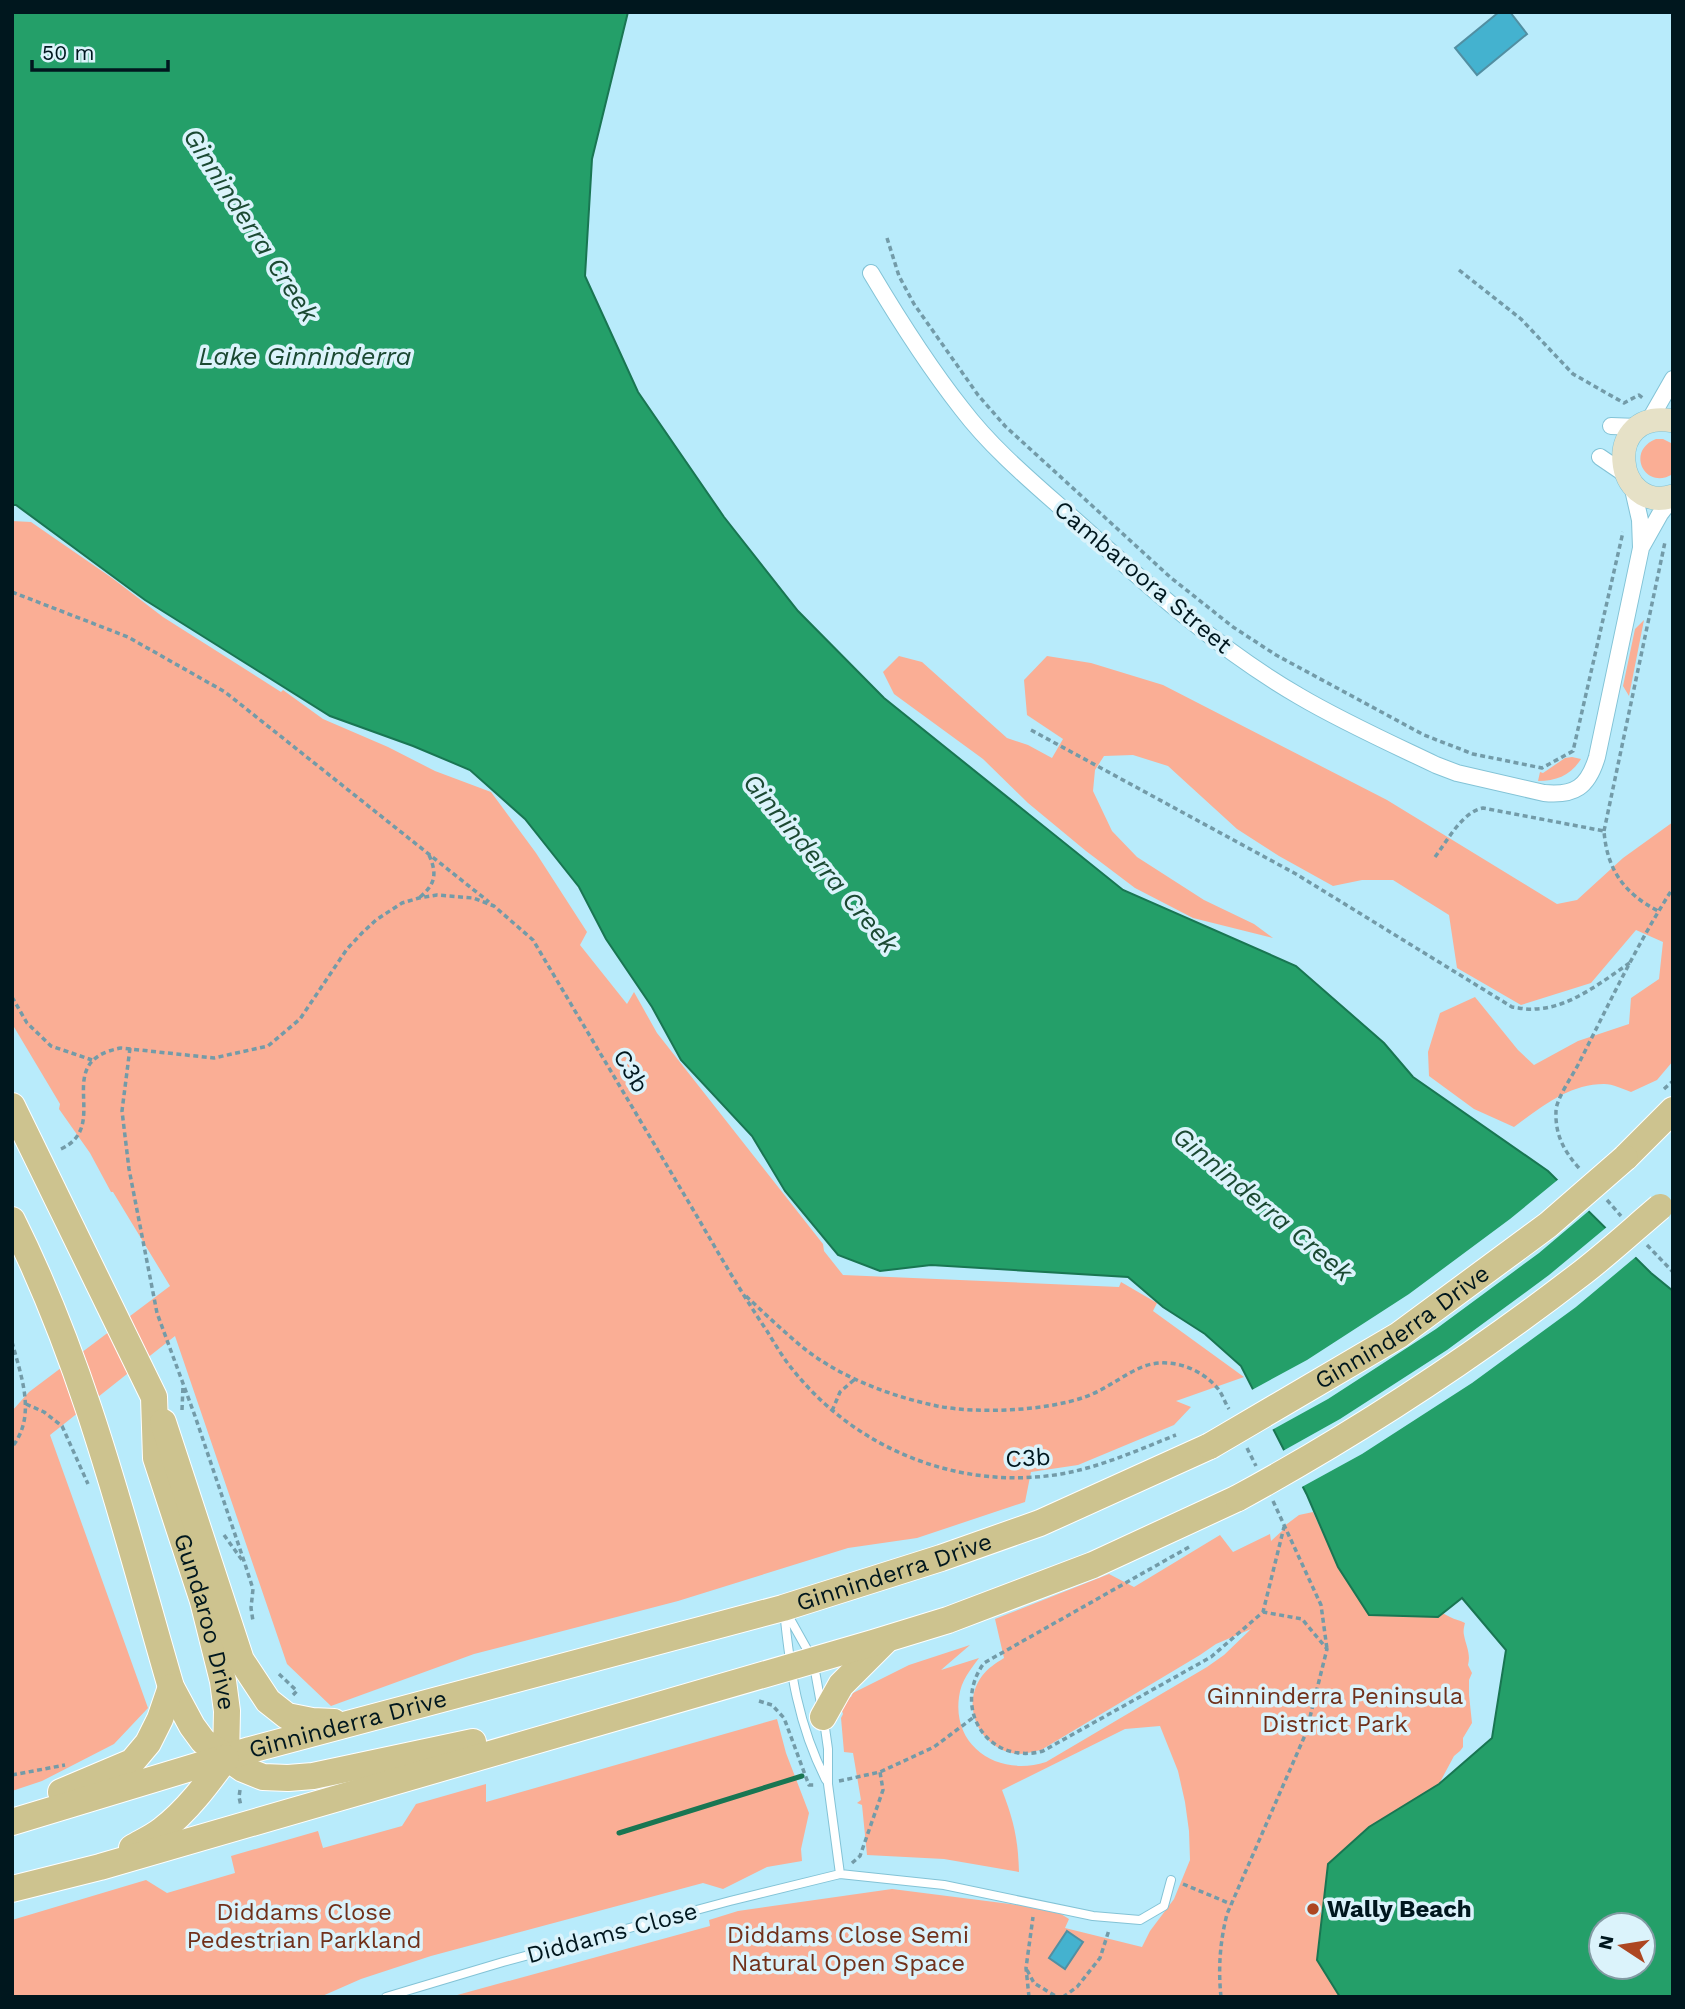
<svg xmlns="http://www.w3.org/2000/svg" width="1685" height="2009" viewBox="0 0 1685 2009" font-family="'Work Sans',sans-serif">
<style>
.green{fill:#faae95}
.water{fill:#249f69;stroke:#197652;stroke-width:2;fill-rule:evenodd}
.pier{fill:#b8ebfb}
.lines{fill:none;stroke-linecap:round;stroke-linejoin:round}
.stream{stroke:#197652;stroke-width:5}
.building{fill:#44b2cf;stroke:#518fa2;stroke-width:2}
.lane-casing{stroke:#83c3d6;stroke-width:10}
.street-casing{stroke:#83c3d6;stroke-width:18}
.secondary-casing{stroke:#83c3d6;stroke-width:24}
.primary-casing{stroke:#fff;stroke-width:28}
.path{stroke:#739ba8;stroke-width:3.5;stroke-dasharray:5 3.5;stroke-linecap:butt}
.lane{stroke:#fff;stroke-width:8}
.street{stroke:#fff;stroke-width:16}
.secondary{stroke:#e6e1c7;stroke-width:23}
.primary{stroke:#cdc38f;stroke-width:26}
.primary-bridge-casing{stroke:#fff;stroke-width:28;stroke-linecap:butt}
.primary-bridge{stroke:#cdc38f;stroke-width:26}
.poi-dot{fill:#ad4621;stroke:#dbf3fb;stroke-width:2.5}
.labels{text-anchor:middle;stroke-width:7;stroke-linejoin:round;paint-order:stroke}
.street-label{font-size:24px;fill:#00171e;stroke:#dbf3fb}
.park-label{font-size:24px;fill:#70301a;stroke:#dbf3fb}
.poi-label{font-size:24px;font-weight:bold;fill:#00171e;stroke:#dbf3fb;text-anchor:start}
.water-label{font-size:26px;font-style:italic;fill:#1b4932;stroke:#dbf3fb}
</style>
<rect width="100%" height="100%" fill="#b8ebfb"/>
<path class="green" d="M1656,439h7l10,5v30c-28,17 -48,-23 -17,-35z
M12,521l19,1 81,56 51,39 118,75 2,-2 40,29 65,28 47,24 56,21 45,61 51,79 -7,13 47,59 7,-12 23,41 166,211 1,7 19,24 276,12 2,-5 36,21 -4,8 91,66 -68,24 15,6 -17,18 -96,40 -47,7 -6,30 -108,36 -69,10 -170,53 -204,53 -143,52 -44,-42 -112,-328 -125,99 98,273 -34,36 -72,37 -30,10v-380l17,-19 141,-106 -57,-94h-2l-21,-39 -31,-44 1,-5 -46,-77 -2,2z
M1644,620l-15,76 -6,-10 12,-57z
M899,656l23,6 85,76 21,7 24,13 11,-19 -36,-24 -3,-35 23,-24 44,7 72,22 224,115 170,104 20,-4 46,-42 50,-36v239l-16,19 -26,12c-8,-3 -18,-8 -27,-8 -35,0 -63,23 -90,43l-40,-18 -45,-33 -1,-24 12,-39 35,-16 43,53 16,15 44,-24 51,-17 2,-26 28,-19 4,-37 -27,-12 -45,53 -70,22 -64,-37 -8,-53 -56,-35h-31l-29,6 -54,-30 -42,-27 -69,-63 -35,-11 -29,1 -9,14 -2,21 19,40 25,26 67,43 50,24 19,14 -80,-20 -58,-30 -49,-37 -58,-48 -45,-44 -89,-65 -11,-22z
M1572,757l9,2c-10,16 -24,22 -43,22l2,-9 3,1 22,-15z
M1313,1512l22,48c39,19 77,37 115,57 5,3 10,3 15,6 -1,4 -2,8 -1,12 2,11 7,19 4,30l4,8 -3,7v15l3,28 -9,15v9l-3,4 -6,5 -15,28 -113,113 -5,16 1,7 31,77h-903l260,-71 -1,-6 29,-9 154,-22 133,17 36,8 8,5 -4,9 77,19 8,-16 24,-32 16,-39 -1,-29 -4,-29 -7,-31 -18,-45 -35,3 -123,61c12,31 16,49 17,82l-75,-13 -77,-4 -5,-50 -5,-2 4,-3 -8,-47 -9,-1 -3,-34 2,-4 -4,-13 12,-4 2,-4 56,-28 61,-20 -29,25 38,-12c-9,12 -18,23 -20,39 -7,51 41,80 87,65l161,-95 17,-12 27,-26 -35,15 -16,11 -159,95c-7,1 -15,4 -22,4 -38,-3 -60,-47 -37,-78 6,-8 14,-13 22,-18l-9,-39 114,-45 25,13 86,-52 13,17 37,-18 1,7 12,-11v-3l16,-12z
M777,1719l9,34 23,60 -8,36 1,12 -35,6 -44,22 -20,-6 -272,73 -70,23 -41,18h-308v-77l134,-40 21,13 68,-20 -4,-17 87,-25 5,17 79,-22 14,-22 70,-20v18z"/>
<path class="water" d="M12,12h616l-36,147 -7,117 53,116 86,125 74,94 86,87 239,192 173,76 88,77 29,34 135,94 103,102 22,18v706h-333l-23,-37 11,-96 41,-37 70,-43 53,-46 14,-88 -44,-52 -24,19 -69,-2 -31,-48 -31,-72 -66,-129 -36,-32 -42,-27 -35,-30 -197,-12 -51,6 -42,-16 -53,-64 -33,-55 -71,-76 -29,-53 -46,-68 -27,-52 -54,-68 -55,-49 -57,-24 -83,-30 -185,-116 -129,-95h-4zM1601,1925h42v42h-42z"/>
<path class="pier" d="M1560,1178l31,31 -52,44 -103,76 -108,70 -58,32 -20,-40 57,-31 102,-66 101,-75z
M1608,1226l30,29 -62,52 -104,76 -110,71 -62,34 -19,-36 59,-33 107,-69 102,-75z"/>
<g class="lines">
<path class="stream" d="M619,1833l183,-57"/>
</g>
<path class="building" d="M1499,12h11l17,22 -50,41 -22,-27z
M1067,1931l16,11 -18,27 -16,-11z"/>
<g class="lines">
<defs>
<path id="lane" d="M784,1610c6,61 14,115 42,170
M785,1610l28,50 8,44
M824,1721l4,28v35l12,90
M386,1997l117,-35 227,-61 110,-27 104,11 149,31 47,4 24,-14 7,-26"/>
<path id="street" d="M871,273c28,47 57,93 91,136 32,42 74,76 113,111 71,64 141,128 224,176 44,26 91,47 137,69l21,8 87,20c31,3 44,-6 53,-36l44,-209 -1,-28 -8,-35
M1649,421l24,-42
M1611,426l27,1
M1600,457l25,17
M1642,546l18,-32 13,-17"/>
<path id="secondary" d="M1673,421c-72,-13 -59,94 0,75"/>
<g id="primary">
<path id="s1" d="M12,1106l142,291 2,61 47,143 20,80 4,30 -1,47"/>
<path d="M1625,1158l48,-48"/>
<path d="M12,1220c74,148 113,309 159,467l21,39 11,15 40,28 20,8 25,1 25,-2 160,-34"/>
<path d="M163,1422l78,238 27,41 19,15 25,5 22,1"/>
<path d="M823,1717l18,-32 45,-45"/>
<path d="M61,1792l71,-30 16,-19 12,-24 11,-32"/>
<path id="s2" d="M12,1822l238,-72 533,-142 158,-50 99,-35 170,-77"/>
<path d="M132,1848c10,-6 21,-11 30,-18 25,-19 45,-46 64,-72"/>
<path d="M12,1889l88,-22 773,-224 75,-23 145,-55 145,-67"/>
</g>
</defs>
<use href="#lane" class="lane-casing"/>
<use href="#street" class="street-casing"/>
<use href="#secondary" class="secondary-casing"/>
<use href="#primary" class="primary-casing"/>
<path class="path" d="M887,238l12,38 15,28 64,91 27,31 165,151 63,50 43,28 148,80 49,19 69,14 31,-17 50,-219
M1459,270l62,49 52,55 51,29 15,-8 5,4
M12,592l116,45 97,55 264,210
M1031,730l265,144 216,133c8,1 16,3 23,2 35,-1 68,-28 96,-47
M1604,831l61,-289
M1435,857c13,-17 27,-45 48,-49l121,23c3,39 20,62 54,80
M420,897c16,-13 17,-24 9,-42
M12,997l15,26 24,23 41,14
M130,1048l-8,63 7,58 28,144 38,103 50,148 8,25 -2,19 2,13
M1664,1089l9,-8
M61,1149c52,-24 -12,-88 60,-101l93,10 54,-12 32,-27 47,-70 15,-16 14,-13 26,-17 17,-5 18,-3 36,3 21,8 39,34c55,93 110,185 165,278 22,38 44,76 69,113 8,13 16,27 26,39 64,80 167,121 268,104 40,-7 77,-24 115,-39
M1579,1168c-15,-17 -24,-33 -23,-57 0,-12 17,-36 23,-48 30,-59 58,-119 94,-175
M1607,1200l14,16
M1647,1245l26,27
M746,1296c18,17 36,34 55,50 38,31 89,50 136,60 43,8 107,5 148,-9 20,-7 38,-22 57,-30 27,-11 60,1 77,23 4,6 6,13 10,19
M12,1342c9,34 25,74 0,105
M26,1404l18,8 18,14 26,58
M182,1410l1,-24
M832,1411l8,-19 15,-13
M1247,1448l9,18
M1273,1501l48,104 6,44
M224,1535l18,25
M1189,1547l-205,116c-33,45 4,103 59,88l168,-94 52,-45 21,-85
M279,1674l18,17 -4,4
M759,1701l13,4 12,13 23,62 2,5h5
M12,1775l53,-10
M839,1781l41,-9 54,-25 40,-30
M240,1790l-1,7 2,9
M852,1863l8,-7 23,-66 -3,-18
M1183,1884l48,20
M1027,1970l7,13 23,14
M1029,1997l-3,-29 7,-51
M1063,1997l14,-10 23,-29 9,-28
M1221,1997c-3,-29 -1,-55 6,-83l79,-181 21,-84 -25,-30 -39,-7"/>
<use href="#lane" class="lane"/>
<use href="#street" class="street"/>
<use href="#secondary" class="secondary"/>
<use href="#primary" class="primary"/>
<defs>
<g id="primary-bridge">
<path id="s3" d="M1210,1446l189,-111 149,-110 77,-67"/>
<path d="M1238,1498c121,-66 235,-141 344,-225 27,-21 52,-44 78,-66"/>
</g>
</defs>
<use href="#primary-bridge" class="primary-bridge-casing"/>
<use href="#primary-bridge" class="primary-bridge"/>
</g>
<circle class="poi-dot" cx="1313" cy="1909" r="7"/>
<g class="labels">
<g class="street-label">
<text transform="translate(1143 577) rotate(40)" y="8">Cambaroora Street</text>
<text transform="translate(631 1071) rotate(59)" y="8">C3b</text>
<text dy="8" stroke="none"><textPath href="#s3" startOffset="226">Ginninderra Drive</textPath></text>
<text transform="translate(1028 1458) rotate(-3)" y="8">C3b</text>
<text dy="8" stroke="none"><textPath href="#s2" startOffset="917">Ginninderra Drive</textPath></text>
<text dy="8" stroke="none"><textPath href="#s1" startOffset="556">Gundaroo Drive</textPath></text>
<text dy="8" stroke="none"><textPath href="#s2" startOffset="350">Ginninderra Drive</textPath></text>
<text transform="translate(612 1933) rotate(-15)" y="8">Diddams Close</text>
</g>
<g class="park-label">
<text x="1335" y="1704">Ginninderra Peninsula<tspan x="1335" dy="28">District Park</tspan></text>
<text x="304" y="1920">Diddams Close<tspan x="304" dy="28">Pedestrian Parkland</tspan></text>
<text x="848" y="1943">Diddams Close Semi<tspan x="848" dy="28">Natural Open Space</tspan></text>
</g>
<g class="poi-label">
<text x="1327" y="1917">Wally Beach</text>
</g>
<g class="water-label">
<text transform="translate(251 225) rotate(57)" y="9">Ginninderra Creek</text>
<text x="305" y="365">Lake Ginninderra</text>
<text transform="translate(821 863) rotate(50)" y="9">Ginninderra Creek</text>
<text transform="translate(1263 1204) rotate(40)" y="9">Ginninderra Creek</text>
</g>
</g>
<rect width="1685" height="2009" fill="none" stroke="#00171e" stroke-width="28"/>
<g transform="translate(1622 1946) rotate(282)"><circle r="33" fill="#dbf3fb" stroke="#839ba3" stroke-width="2"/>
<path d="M0-5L12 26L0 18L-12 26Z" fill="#ad4621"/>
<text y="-10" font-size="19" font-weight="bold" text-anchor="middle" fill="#00171e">N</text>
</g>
<path d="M32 60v10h136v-10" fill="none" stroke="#00171e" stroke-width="3.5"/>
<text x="42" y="60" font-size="21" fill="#00171e" stroke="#dbf3fb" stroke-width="5" paint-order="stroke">50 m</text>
</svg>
